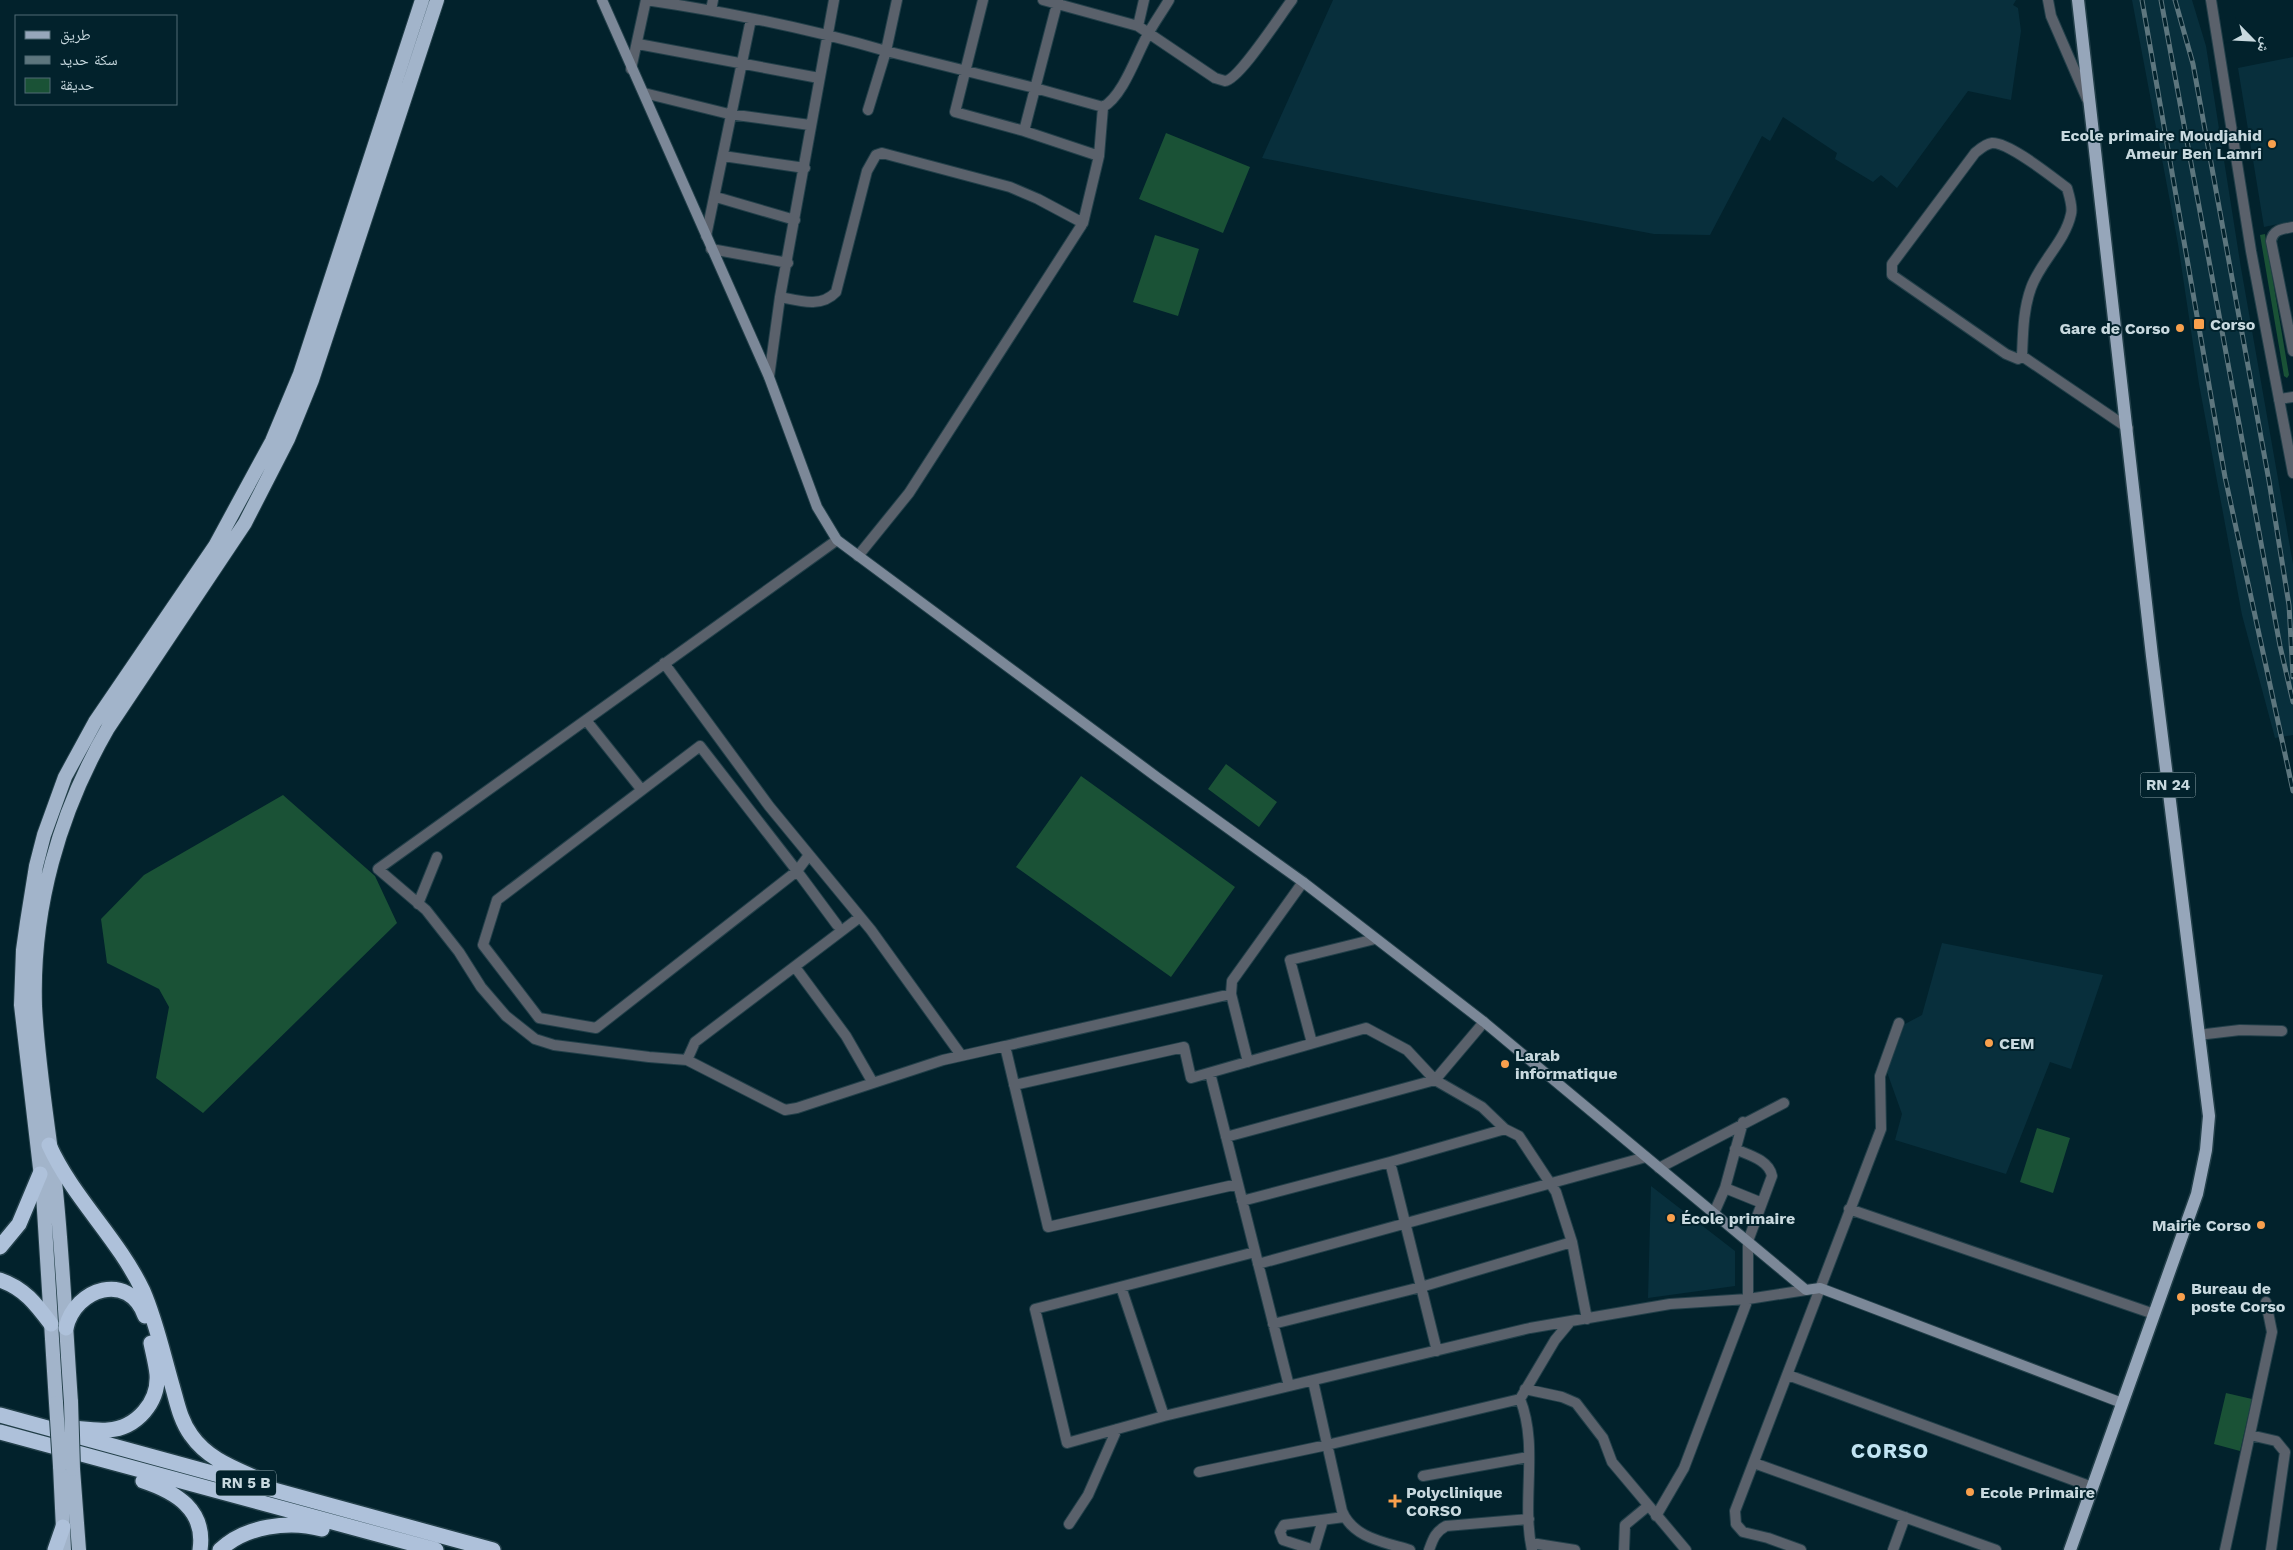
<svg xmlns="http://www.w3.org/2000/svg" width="2293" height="1550" viewBox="0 0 2293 1550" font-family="'Work Sans','Noto Naskh Arabic',sans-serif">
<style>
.built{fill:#082f3c}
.green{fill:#1a5236}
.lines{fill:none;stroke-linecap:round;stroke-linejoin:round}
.minor-casing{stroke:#223f49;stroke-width:12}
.tertiary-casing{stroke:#223f49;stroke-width:12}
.secondary-casing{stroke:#223f49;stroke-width:12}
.primary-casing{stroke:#223f49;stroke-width:15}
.trunk-casing{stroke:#223f49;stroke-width:16}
.motorway-casing{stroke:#223f49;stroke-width:18}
.minor{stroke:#5a616b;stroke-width:10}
.tertiary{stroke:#5a616b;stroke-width:10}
.secondary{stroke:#7c8898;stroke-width:10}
.primary{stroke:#96a6ba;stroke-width:12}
.trunk{stroke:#a2b4ca;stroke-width:14}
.motorway{stroke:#aec1da;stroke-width:15}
.rail-casing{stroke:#5d767e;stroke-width:5}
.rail{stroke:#02222c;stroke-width:3;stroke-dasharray:9;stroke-linecap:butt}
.trunk-bridge-casing{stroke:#223f49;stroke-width:16;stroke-linecap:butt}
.trunk-bridge{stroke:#a2b4ca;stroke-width:14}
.poi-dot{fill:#f9a04d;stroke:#02222c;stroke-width:2}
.labels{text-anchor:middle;stroke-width:4;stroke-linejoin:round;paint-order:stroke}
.shield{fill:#02222c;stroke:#8da2a9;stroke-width:1}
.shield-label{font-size:15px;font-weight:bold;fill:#c8d9df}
.poi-label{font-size:16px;font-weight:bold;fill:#c8d9df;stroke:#02222c;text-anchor:start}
.district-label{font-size:21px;font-weight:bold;letter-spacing:1px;fill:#c1e4f2;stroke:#02222c}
</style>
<rect width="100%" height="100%" fill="#02222c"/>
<path class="built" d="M1333,0h683l-3,5 5,3 3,23 -10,69 -43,-9 -71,97 -16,-13 -8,7 -38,-23 2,-6 -54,-36 -13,24 -8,-5 -52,99 -56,-1 -218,-41 -174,-35z
M2132,0h60l14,46 35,222 52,296v171l-18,3 -33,-123 -43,-231 -21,-140z
M2293,57v164l-29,6 -26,-159z
M1942,943l161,32 -32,94 -21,-7 -44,112 -111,-34 7,-26 -15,-42 18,-48 17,-9z
M1651,1186l84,65v35l-87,12z"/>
<path class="green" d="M1166,133l84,34 -27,66 -84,-34z
M2265,234l24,141 -2,3 -3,-2 -24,-141z
M1155,235l44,14 -21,67 -45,-14z
M1226,764l51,38 -18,25 -51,-38z
M1081,776l154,111 -64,90 -155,-110z
M283,795l92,81 22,47 -194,190 -47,-35 13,-71 -10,-18 -52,-26 -6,-44 43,-44z
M2037,1128l33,10 -17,55 -33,-11z
M2226,1393l26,6 -12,52 -26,-7z"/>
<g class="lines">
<defs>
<path id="minor" d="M983,0l-28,112 69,19 75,25
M1043,0l95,26 77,52 10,3c14,-1 56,-67 67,-81
M2048,0l3,16 36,83
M711,10l2,-10
M1138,26l6,-26
M638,44l181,34
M631,69l15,-69c81,12 161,28 240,51l11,-51
M644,93l85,21 81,11
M868,110l18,-59 149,37 68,19c20,-11 33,-51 44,-71 6,-12 15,-24 22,-36
M1024,131l34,-131
M723,156l82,12
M716,197l79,23
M1083,223l16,-67 4,-49
M2293,227c-10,2 -20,2 -22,14l22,110
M706,236l45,-217
M711,249l77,14
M780,297c20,4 41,11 56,-5l31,-121 9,-16 6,-2 128,34 28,12 45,24 -174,270 -51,63
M2022,356c1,-22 1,-46 9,-68 9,-26 34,-46 40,-74 2,-7 -2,-19 -4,-26 -15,-11 -58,-46 -75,-45 -7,1 -12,6 -17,10l-83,111v11l114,79 12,5 4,-3 106,72
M769,377l11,-80 54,-297
M2279,399l14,-2
M837,540l-459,329 48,41 33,42 22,35 25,29 29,23 19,6 95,12 38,3 98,50 12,-2 146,-48 62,-14
M664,663l105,143 102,124 90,125
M586,720l55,69
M700,746l97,125 -201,157 -57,-10 -56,-73 14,-45z
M809,855l-12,16 40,54
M418,904l19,-47
M795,967l51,69 27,47
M1231,994l-226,52 43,181 190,-43
M2198,1035l42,-5 42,1
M1312,1043l-22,-83 85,-21
M687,1060l8,-18 165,-125
M1248,1062l-17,-68 1,-13 71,-99
M1210,1073l79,313
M1014,1085l170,-38 7,31 175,-50 41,22 28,30 47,27 23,22 14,7 37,56 16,50 15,77
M1226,1137l209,-57 49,-58
M1390,1162l47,189
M1659,1168l125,-65
M1725,1188l37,15
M1242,1201l148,-39 115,-33
M1849,1209l305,105
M1714,1213l11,-25 18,-66
M1258,1264l388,-107
M1121,1287l43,129 366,-88 140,-24 78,-5 58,-9
M1273,1324l148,-37 151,-45
M1788,1375l304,112
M1313,1381l29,130c11,27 42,31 68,39
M1525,1389l37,8 14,6 27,35 9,24 74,88
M1164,1416l-97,27 -32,-134 220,-57
M2250,1435l26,6 9,11 -14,98
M1754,1463l242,87
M1199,1472l128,-27 193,-46
M1423,1476l105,-19
M1656,1516l28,-48 64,-169v-58l24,-65c-3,-16 -23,-21 -37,-27
M1069,1524l19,-29 29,-66
M1531,1543l44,7
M1314,1550l-31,-10 -3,-8 4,-7 60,-8
M1314,1550l9,-30
M1429,1550c4,-11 6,-18 17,-24l83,-7
M1532,1550c-11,-49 7,-104 -12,-151l35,-59 15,-18
M1624,1550l1,-25 23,-19
M1801,1550l-33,-12 -25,-6 -7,-8 -1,-13 146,-382 -1,-53 19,-53
M1893,1550l12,-33
M2225,1550l47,-218 -6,-30"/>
<path id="tertiary" d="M2211,0l40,251 42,222"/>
<path id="secondary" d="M602,0l167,377 48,130 20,33 321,238 145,104 181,140 322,268 14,-2 302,115"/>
<path id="primary" d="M2070,1550l127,-356 9,-44 3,-34 -57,-460 -74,-656"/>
<path id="trunk" d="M71,1402c-5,-70 -8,-141 -15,-211 -7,-62 -18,-123 -21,-185 -3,-98 24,-193 73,-278l137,-205 43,-84 24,-59 125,-380
M56,1403l-13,-209 -22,-189 2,-55 4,-28 9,-56 8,-31 21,-58 30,-55 120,-176 57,-105 28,-67 122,-374
M60,1466l4,84
M73,1469l6,81"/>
<path id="motorway" d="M49,1145c24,53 69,93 94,146 13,30 20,63 29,94 5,17 8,35 19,50 16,23 40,32 65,43
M0,1247l19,-23 21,-50
M0,1280c24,8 36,24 51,44
M66,1328c9,-40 63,-57 79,-12
M0,1415l493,135
M73,1428c11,1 24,3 35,2 29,-2 51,-28 49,-56 -1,-10 -4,-21 -6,-31
M0,1432l436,118
M143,1481c33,11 63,29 57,69
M55,1550l8,-23
M220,1550c25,-24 69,-30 102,-21"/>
</defs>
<use href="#minor" class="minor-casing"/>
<use href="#tertiary" class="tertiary-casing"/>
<use href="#secondary" class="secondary-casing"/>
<use href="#primary" class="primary-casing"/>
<use href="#trunk" class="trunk-casing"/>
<use href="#motorway" class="motorway-casing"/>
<use href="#minor" class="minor"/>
<use href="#tertiary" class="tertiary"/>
<use href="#secondary" class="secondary"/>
<use href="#primary" class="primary"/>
<use href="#trunk" class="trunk"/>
<use href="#motorway" class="motorway"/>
<defs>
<path id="rail" d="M2142,0l83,477 68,314
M2161,0l119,646 13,56
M2175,0l18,64 76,417 20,124 4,72"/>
</defs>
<use href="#rail" class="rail-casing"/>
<use href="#rail" class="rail"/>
<defs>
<path id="trunk-bridge" d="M71,1402l2,67
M56,1403l4,63"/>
</defs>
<use href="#trunk-bridge" class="trunk-bridge-casing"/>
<use href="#trunk-bridge" class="trunk-bridge"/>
</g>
<g class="poi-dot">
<circle cx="2272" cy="144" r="5"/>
<rect x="2193" y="318" width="12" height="12" rx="2.5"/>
<circle cx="2180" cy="328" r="5"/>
<circle cx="1989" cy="1043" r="5"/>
<circle cx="1505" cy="1064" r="5"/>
<circle cx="1671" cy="1218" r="5"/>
<circle cx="2261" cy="1225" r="5"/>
<circle cx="2181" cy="1297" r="5"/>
<circle cx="1970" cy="1492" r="5"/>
<path d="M1392.5 1493.5h5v5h5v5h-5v5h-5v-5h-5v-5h5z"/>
</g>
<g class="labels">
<g class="shield">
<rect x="2140.5" y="772.5" width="55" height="25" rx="4"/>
<rect x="216" y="1470.5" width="60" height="25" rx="4"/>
</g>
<g class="shield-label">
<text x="2168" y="790">RN 24</text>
<text x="246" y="1488">RN 5 B</text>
</g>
<g class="poi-label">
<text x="2262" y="141" text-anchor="end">Ecole primaire Moudjahid<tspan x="2262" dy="18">Ameur Ben Lamri</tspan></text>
<text x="2210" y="330">Corso</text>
<text x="2170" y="334" text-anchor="end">Gare de Corso</text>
<text x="1999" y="1049">CEM</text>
<text x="1515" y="1061">Larab<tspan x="1515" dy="18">informatique</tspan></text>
<text x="1681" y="1224">École primaire</text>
<text x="2251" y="1231" text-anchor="end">Mairie Corso</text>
<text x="2191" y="1294">Bureau de<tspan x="2191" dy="18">poste Corso</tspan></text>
<text x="1406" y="1498">Polyclinique<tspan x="1406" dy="18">CORSO</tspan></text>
<text x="1980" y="1498">Ecole Primaire</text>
</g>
<g class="district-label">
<text x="1890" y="1458">CORSO</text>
</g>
</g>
<rect x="15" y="15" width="162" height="90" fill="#02222c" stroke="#516b74"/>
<rect x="25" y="31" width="25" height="8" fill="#96a6ba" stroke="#516b74"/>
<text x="60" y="40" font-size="15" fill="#c8d9df">طريق</text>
<rect x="25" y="56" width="25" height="8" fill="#5d767e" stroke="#516b74"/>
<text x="60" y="65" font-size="15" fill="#c8d9df">سكة حديد</text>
<rect x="25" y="78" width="25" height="15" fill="#1a5236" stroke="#516b74"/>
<text x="60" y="90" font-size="15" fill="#c8d9df">حديقة</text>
<g transform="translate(2253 40) rotate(114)" stroke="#02222c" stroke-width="4" paint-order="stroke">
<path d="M0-4L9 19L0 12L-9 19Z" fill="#c8d9df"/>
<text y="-8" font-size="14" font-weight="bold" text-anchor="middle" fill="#c8d9df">ش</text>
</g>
</svg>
